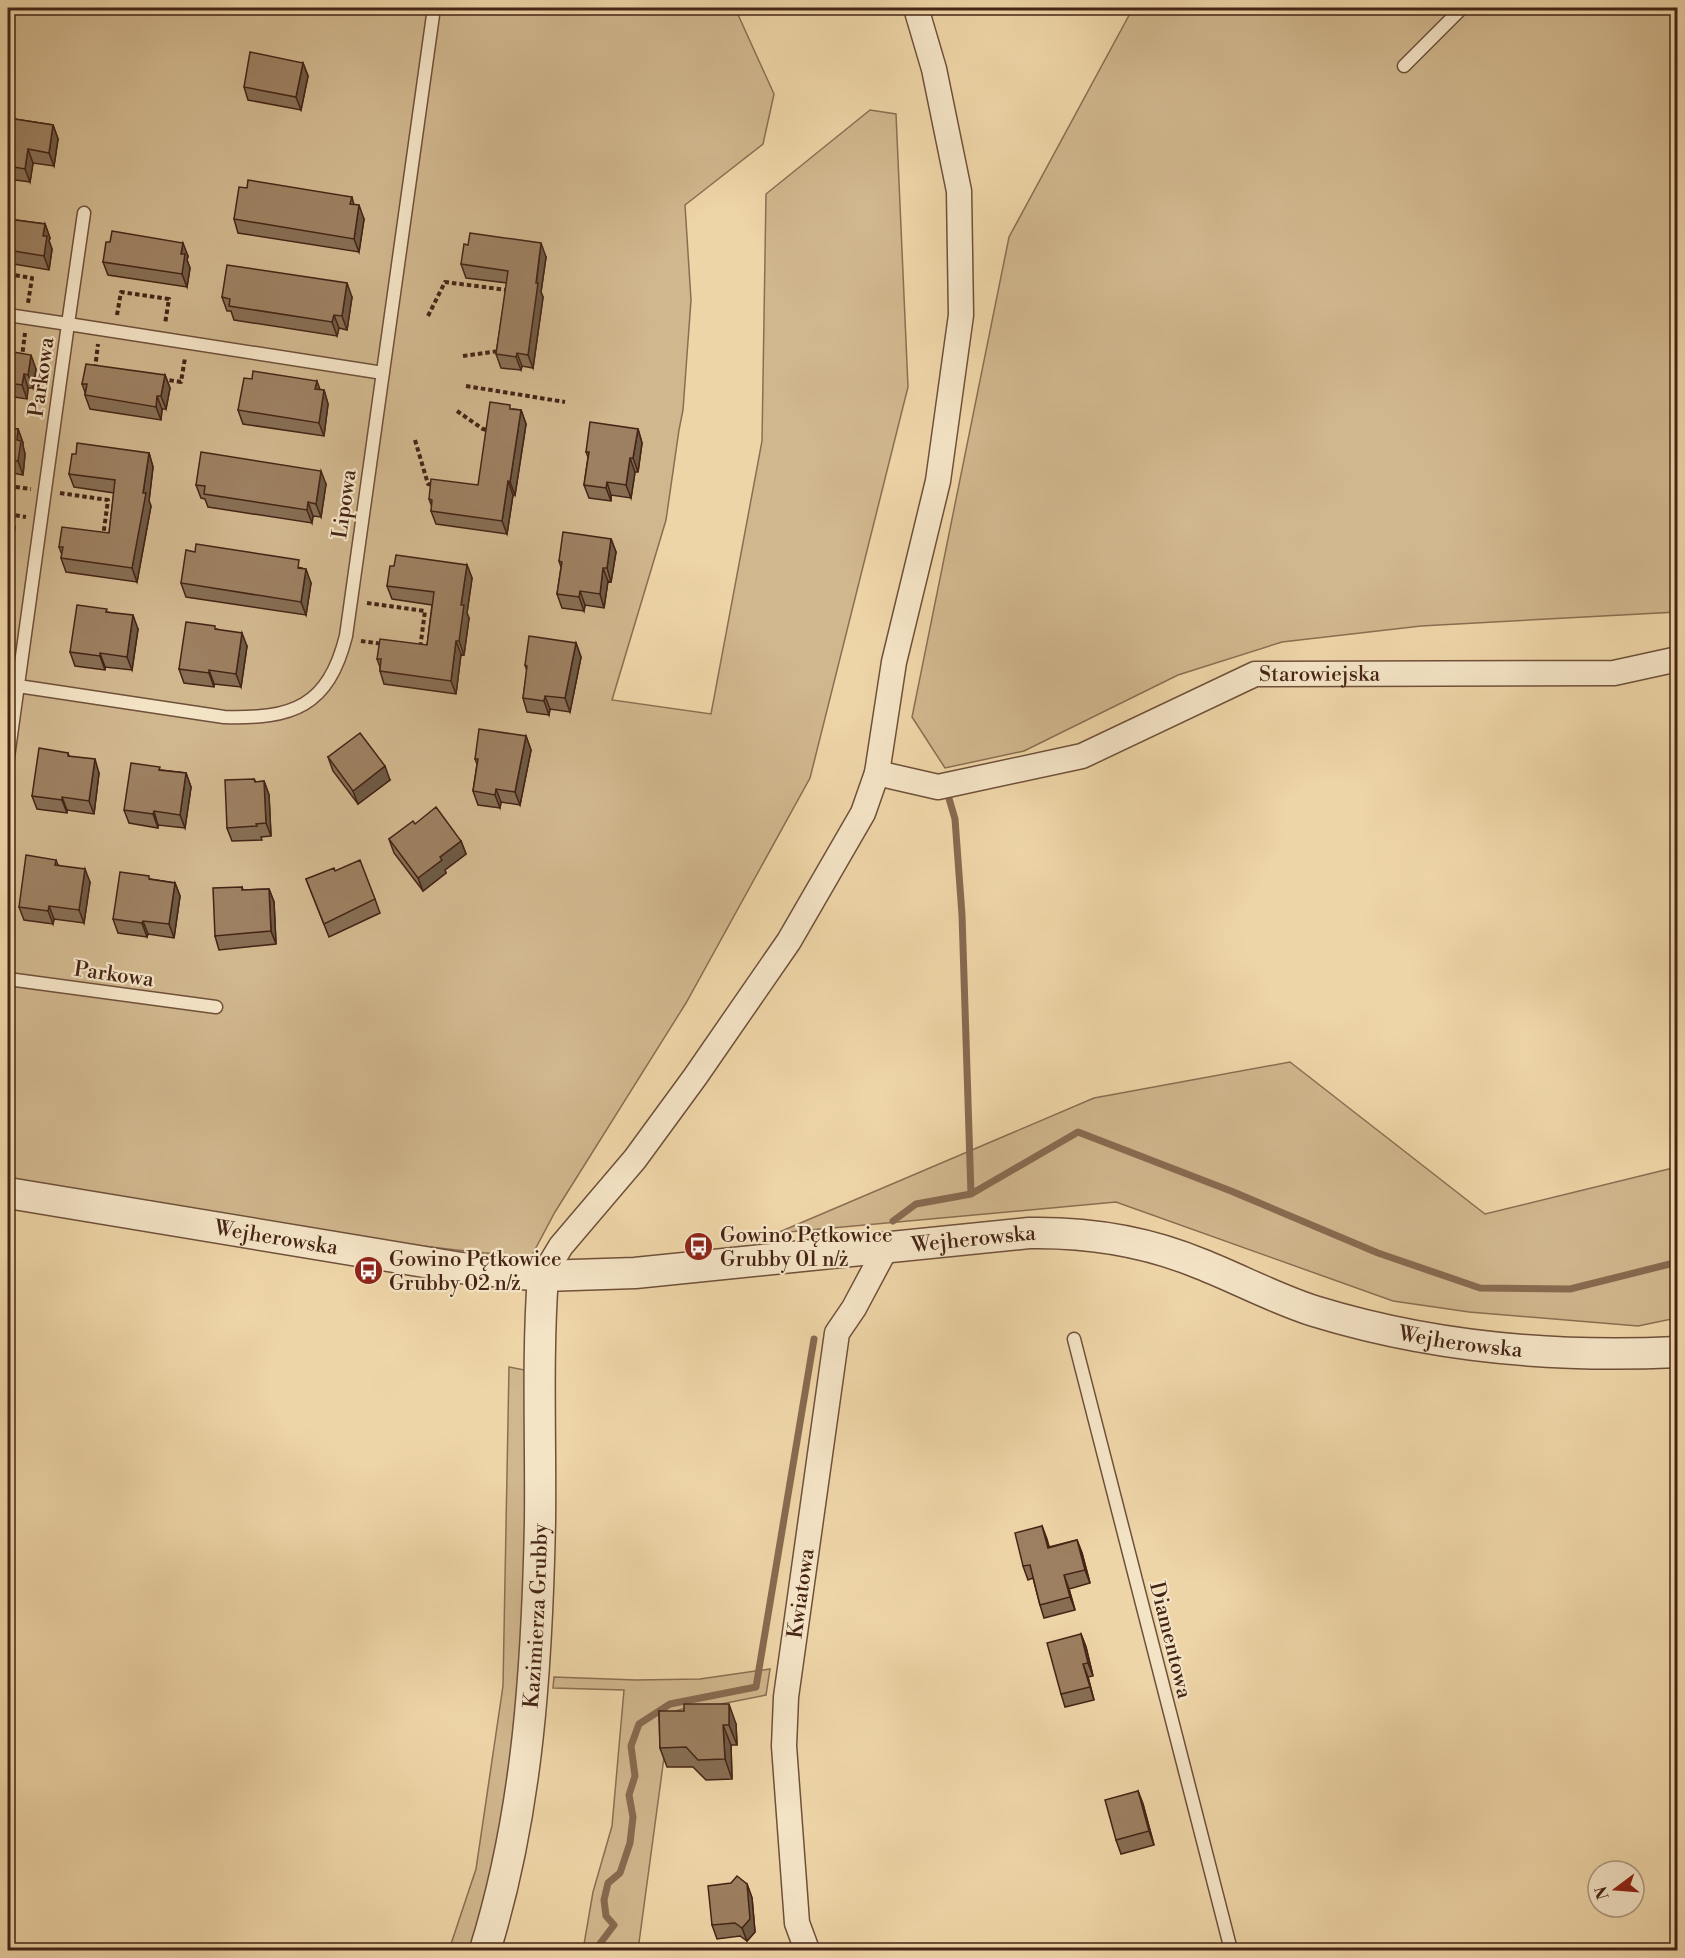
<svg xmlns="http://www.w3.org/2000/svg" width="1685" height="1958" viewBox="0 0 1685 1958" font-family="'Libre Bodoni',serif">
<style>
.green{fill:#d1b78e;stroke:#8b6e52;stroke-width:1.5}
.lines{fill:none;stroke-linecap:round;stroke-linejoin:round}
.stream{stroke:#886a50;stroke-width:7}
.service-casing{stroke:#6f503a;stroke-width:15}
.minor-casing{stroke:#6f503a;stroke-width:27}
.tertiary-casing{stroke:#6f503a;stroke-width:33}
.path{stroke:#452416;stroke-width:4;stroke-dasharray:4.5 3;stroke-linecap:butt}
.service{stroke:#f4e4c6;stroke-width:12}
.minor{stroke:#f4e4c6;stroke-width:24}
.tertiary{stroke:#f4e4c6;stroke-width:30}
.wall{fill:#876e53;stroke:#452416;stroke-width:1.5}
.shaded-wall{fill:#6e5a44;stroke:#452416;stroke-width:1.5}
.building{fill:#9d8061;stroke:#452416;stroke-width:1.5}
.labels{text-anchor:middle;stroke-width:4.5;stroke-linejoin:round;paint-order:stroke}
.street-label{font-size:21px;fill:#452416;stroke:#f4e4c6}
.poi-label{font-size:21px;fill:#452416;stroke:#f4e4c6;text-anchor:start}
</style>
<rect width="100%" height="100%" fill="#eed5a7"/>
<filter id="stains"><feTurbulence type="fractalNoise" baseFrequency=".00333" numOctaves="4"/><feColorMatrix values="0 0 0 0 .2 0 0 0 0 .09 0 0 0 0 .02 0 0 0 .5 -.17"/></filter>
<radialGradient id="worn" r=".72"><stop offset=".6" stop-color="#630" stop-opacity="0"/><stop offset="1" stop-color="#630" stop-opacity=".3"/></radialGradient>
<path class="green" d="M8,8h727l39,86 -11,50 -78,61 6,95 -8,110 -4,20 -13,90 -54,180 99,14 51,-273 4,-247 104,-84 26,4 12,273 -98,391 -124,225 -131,209 -24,45c-176,-14 -350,-49 -523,-79z
M1133,8h544v604l-256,14 -139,16 -104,33 -154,76 -79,17 -33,-51 97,-480z
M1290,1062l195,152 192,-47v151l-39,8 -169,-14 -76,-11 -277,-99 -339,31 317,-135z
M509,1367l21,4 -11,369 -43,210h-27l27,-81 27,-183z
M770,1669l-4,26 -55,11 -29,3 -12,4 -32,237h-55l10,-58 19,-66 12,-136 -71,-2 1,-11 82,3 64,-1z"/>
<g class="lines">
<path class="stream" d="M948,795l7,24 7,96 9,279
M893,1221l23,-17 55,-10 107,-62 153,59 147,62 102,35 90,1 108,-27
M599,1950v-5l15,-20 -8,-9 -2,-16 4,-17 12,-10 10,-30 3,-26 -4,-22 6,-19 -4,-30 8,-22 31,-20 86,-17 58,-348"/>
<defs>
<path id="service" d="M1404,66l58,-58
M84,213l-16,111 315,49
M8,315l60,9 -60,433
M18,686l206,31c69,2 104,-10 122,-81l88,-628
M8,979l208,28
M1074,1339l157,611"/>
<g id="minor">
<path id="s1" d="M877,773l61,14 144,-31 173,-82 359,-1 64,-14"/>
<path d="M543,1276l18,-30 74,-87 60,-82 94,-136 74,-128 14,-40 17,-111 44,-181 23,-166 -2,-124 -25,-122 -18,-61"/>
<path id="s2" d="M807,1950l-10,-27 -13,-177 2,-49 51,-364 17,-25 32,-60"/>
</g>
<g id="tertiary">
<path id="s3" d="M8,1193l453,75 82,8 92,-3 394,-40c59,-1 117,8 172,31 38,15 75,35 113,47 117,36 242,47 364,41"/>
<path id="s4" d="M485,1950c43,-138 52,-283 55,-428 1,-82 -3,-164 3,-246"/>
</g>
</defs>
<use href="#service" class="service-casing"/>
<use href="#minor" class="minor-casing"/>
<use href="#tertiary" class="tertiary-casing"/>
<path class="path" d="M8,274l24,4 -4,25
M117,315l4,-23 48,7 -4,25
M428,316l17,-34 62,8v1
M20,356l2,1 3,-24
M463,356l36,-5v-2
M95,369l3,-25
M162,379l19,3 4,-24
M466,386l99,16
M457,411l26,18 4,1v2
M415,440l13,44 7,1
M8,486l23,3
M60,493l48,7 -5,37
M8,514l18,3
M367,603l58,8 -5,38
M361,641l22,3"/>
<use href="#service" class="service"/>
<use href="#minor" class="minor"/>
<use href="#tertiary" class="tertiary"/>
</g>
<path class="wall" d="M303,63l5,13 -7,34 -53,-10 -4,-13z
M8,118l45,7 5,14 -4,27 -21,-3 -3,19 -22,-3z
M247,188l105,9 2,8 10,14 -5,33 -121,-19 -4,-14z
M8,219l37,5 5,14 -1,3 3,8 -3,21 -41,-7z
M188,256l-1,4 3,8 -3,19 -79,-12 -5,-13z
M546,257l-5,35 2,5 -10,71 -11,-2 -1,4 -20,-2 -5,-14 11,-71 -41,-5 -5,-14z
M222,297h130l-5,33 -8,-2 -2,8 -103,-16 -3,-9h-4z
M8,351l28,18 -3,19h-5l-1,11 -19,-3z
M165,375l5,13 -4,21h-4l-1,11 -71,-11 -5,-14v-3l-3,-8z
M324,390l4,14 -4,32 -81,-12 -5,-14z
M512,409l9,1 5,14 -11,71h-2l-6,39 -71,-10 -5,-13 1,-4 -3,-8 49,-14z
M8,428l10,1 5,14v3l2,8 -2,21 -15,-3z
M638,429l4,14 -4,29h-3l-4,26 -20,-3v6l-22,-3 -5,-13 4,-28 -2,-5z
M149,453l4,14 -4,34 2,5 -14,76 -71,-10 -5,-14 1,-3 -3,-8 50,-14 5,-40 -40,-6 -5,-13z
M326,484l-5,33 -8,-1 -1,7 -104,-16 -3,-8 -4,-1 -5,-13z
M8,514l7,13 -3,20h-4v6z
M611,539l5,13 -5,30 -3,-1 -4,27 -19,-3 -1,6 -22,-3 -5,-14 4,-27 -2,-6z
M195,552l107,16 9,15 -5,32 -120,-18 -5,-14z
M467,565l5,13 -5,35 2,5 -5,37 -3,-1 -5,40 -72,-10 -4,-13v-4l-3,-8 50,-14 5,-40 -40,-6 -5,-13 7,-20z
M108,612l30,17 -6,41 -27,-3v3l-30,-4 -5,-14z
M217,629l30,17 -6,41 -27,-3v3l-30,-4 -5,-14z
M576,643l5,14 -11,55 -20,-3 -1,6 -22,-3 -4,-14 4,-27 -2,-6z
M526,736l5,14 -11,55 -19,-3 -1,6 -22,-3 -5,-14 4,-27 -2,-5z
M68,753l1,3 30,17 -5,41 -27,-4v3l-30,-4 -5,-13z
M328,757l62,23 -32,24 -25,-33z
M161,770l25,3 5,14 -6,41 -27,-3v3l-29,-5 -5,-13z
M254,779l2,3 8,-1 5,14 2,41 -10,1 1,3 -30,1 -5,-13z
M415,824l46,17 5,13 -21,16 1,3 -23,18 -29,-38 -5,-14z
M56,860l2,5 32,17 -6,41 -30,-4 -1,5 -29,-4 -5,-13z
M335,871l40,28 5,14 -51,24 -23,-58z
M150,879l25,4 5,13 -6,42 -26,-4 -1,3 -29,-4 -5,-14z
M242,887l1,3 26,-1 5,13 2,42 -57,6 -4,-14z
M1042,1526l7,21 28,-7 5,13 8,30 -21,6 6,21 -31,8 -4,-13 -7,-27 -5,2 -5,-14z
M1081,1634l5,13 7,29 -5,1 6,23 -29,7 -4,-13z
M659,1711l77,13 1,21h-6l1,34 -26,1 -13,-13h-26l-7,-19z
M1138,1791l5,13 11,41 -33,9 -5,-14z
M747,1884l5,14 3,34 -8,9 -7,-5 -23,3 -5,-14z"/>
<path class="shaded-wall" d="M303,63l5,13 -7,34 -5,-13z
M53,125l5,14 -4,27 -5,-13z
M28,149l5,14 -3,19 -5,-13z
M359,205l5,14 -5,33 -5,-13z
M45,224l5,14 -1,3 3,8 -3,21 -5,-14 -1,-20z
M183,243l5,13 -1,4 3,8 -3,19 -5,-13 -1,-20z
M541,243l5,14 -5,35 2,5 -10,71 -5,-13z
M347,283l5,14 -5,33 -5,-14z
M334,315l5,13 -2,8 -5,-14z
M517,353l5,13 -1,4 -5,-13z
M31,355l5,14 -3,19 -5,-13z
M24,374l4,14 -1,11 -5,-14z
M165,375l5,13 -4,21 -5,-13z
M317,381l5,14 -7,-6z
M324,390l4,14 -4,32 -5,-13z
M157,396l5,13 -1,11 -5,-13z
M521,410l5,14 -11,71 -5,-13z
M18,429l5,14v3l2,8 -2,21 -5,-14 -1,-21z
M638,429l4,14 -4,29 -5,-14z
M149,453l4,14 -4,34 2,5 -14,76 -5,-14z
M630,458l5,14 -4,26 -5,-13z
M321,471l5,13 -5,33 -5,-13z
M508,481l5,14 -6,39 -5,-13z
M607,482l4,13v6l-5,-13z
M308,502l5,14 -1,7 -5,-13z
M10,514l5,13 -3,20 -4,-13z
M611,539l5,13 -5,30 -4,-14z
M467,565l5,13 -5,35 2,5 -5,37 -5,-14 2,-36z
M603,568l5,13 -4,27 -4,-14z
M306,569l5,14 -5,32 -5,-13z
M580,591l5,14 -1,6 -5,-14z
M133,615l5,14 -6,41 -5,-13z
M242,633l5,13 -6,41 -5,-13z
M456,641l5,13 -5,40 -5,-13z
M576,643l5,14 -11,55 -5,-14z
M100,653l5,14v3l-5,-14z
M209,670l5,14v3l-5,-14z
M545,696l5,13 -1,6 -5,-14z
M526,736l5,14 -11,55 -5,-13z
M95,759l4,14 -5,41 -5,-13z
M385,766l5,14 -32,24 -5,-13z
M186,773l5,14 -6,41 -5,-13z
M264,781l5,14 2,41 -5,-13z
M496,789l5,13 -1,6 -5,-13z
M62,797l5,13v3l-5,-13z
M154,811l4,14v3l-5,-14z
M461,841l5,13 -21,16 1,3 -23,18 -5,-13 22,-21z
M85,869l5,13 -6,41 -5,-13z
M175,883l5,13 -6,42 -5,-14z
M269,889l5,13 2,42 -5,-13z
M49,906l5,13 -1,5 -5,-13z
M143,921l5,13 -1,3 -5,-14z
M1042,1526l5,13 6,22 -5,-13z
M1077,1540l5,13 8,30 -5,-13z
M1064,1575l5,14 6,21 -5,-13z
M1081,1634l5,13 7,29 -5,-13z
M1083,1664l5,13 6,23 -4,-13z
M729,1704l7,20 1,21 -8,-20z
M723,1725l8,20 1,34 -7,-20z
M1138,1791l5,13 11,41 -5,-14z
M747,1884l5,14 3,34 -8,9 -5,-13z"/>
<path class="building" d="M250,52l53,11 -7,34 -52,-10z
M8,118l45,7 -4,28 -21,-4 -3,20 -17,-3z
M248,180l104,17 -2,7 9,1 -5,34 -120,-20 5,-32 8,1z
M8,219l37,5 -2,12h4l-3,20 -36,-6z
M112,231l71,12 -2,11h4l-3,20 -79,-12 3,-20h4z
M470,233l71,10 -5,40h2l-10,72 -11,-2 -1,4 -20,-3 12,-83 -47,-7 3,-20 4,1z
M227,265l120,18 -5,33 -8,-1 -2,7 -103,-16 1,-7 -8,-2z
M8,351l23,4 -3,20 -4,-1 -2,11 -14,-2z
M86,364l79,11 -4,21h-4l-1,11 -71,-12 2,-11h-5z
M253,371l64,10 -2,8 9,1 -5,33 -81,-13 6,-32 8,1z
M490,402l20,3v4l11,1 -11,72 -2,-1 -6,40 -71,-10 1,-11 -3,-1 2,-20 47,6z
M590,422l48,7 -5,29h-3l-4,27 -19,-3 -1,6 -22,-3 5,-33h-3z
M8,428l10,1 -1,11 4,1 -3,20 -10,-1z
M77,443l72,10 -6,40h3l-14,75 -71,-10 2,-11h-4l3,-20 47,6 6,-53 -46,-6 3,-20h4z
M201,452l120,19 -5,33 -8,-2 -1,8 -103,-16 1,-8 -9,-1z
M8,514h2l-2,20z
M563,532l48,7 -4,29h-4l-3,26 -20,-3 -1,6 -22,-3 5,-32 -3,-1z
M196,544l103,16 -1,8 8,1 -5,33 -120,-19 5,-33 9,2z
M396,555l71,10 -6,40h3l-5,36h-3l-5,40 -71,-10 1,-12h-4l3,-20 47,6 7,-53 -47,-6 3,-20h4z
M77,605l30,4 -1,3 27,3 -6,42 -27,-4v3l-30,-4z
M186,622l29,4v3l27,4 -6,41 -27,-4v3l-30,-4z
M529,636l47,7 -11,55 -20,-2 -1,5 -21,-3 4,-32 -2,-1z
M479,729l47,7 -11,56 -19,-3 -1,6 -22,-4 5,-32h-3z
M360,733l25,33 -32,25 -25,-34z
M39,748l29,5v3l27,3 -6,42 -27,-4v3l-30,-4z
M131,763l29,4 -1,3 27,3 -6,42 -26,-4 -1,3 -29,-4z
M254,779l1,3 9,-1 2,42 -10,1 1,2 -30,2 -2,-48z
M436,807l25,34 -21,16 2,3 -24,18 -29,-39 24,-18 2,3z
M26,855l30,5 -1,5 30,4 -6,41 -30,-4 -1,5 -29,-4z
M360,860l15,39 -51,25 -18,-45 28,-11 1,3z
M120,872l29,4v3l26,4 -6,41 -26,-3 -1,2 -29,-4z
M242,887v3l27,-1 2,42 -56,5 -2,-48z
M1042,1526l6,22 29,-8 8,30 -21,5 6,22 -30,8 -10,-40 -7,1 -8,-33z
M1081,1634l7,29 -5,1 7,23 -29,7 -14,-51z
M684,1704h45v21h-6l2,34 -27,1 -12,-13 -26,1 -1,-37h25z
M1138,1791l11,40 -33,9 -11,-40z
M737,1876l10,8 3,35 -8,9 -7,-5 -23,2 -4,-39 23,-3z"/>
<defs>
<symbol id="bus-disc" viewBox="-11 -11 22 22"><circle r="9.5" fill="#8f2418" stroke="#f4e4c6"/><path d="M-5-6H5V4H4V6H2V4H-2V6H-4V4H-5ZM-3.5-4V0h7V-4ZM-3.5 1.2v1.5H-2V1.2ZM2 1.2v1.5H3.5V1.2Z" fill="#fff"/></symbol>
</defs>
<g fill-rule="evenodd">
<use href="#bus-disc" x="682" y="1230" width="33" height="33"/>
<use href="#bus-disc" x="352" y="1254" width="33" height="33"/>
</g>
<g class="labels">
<g class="street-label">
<text transform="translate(41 377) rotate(-82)" y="7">Parkowa</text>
<text transform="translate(344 504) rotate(-82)" y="7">Lipowa</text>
<text dy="7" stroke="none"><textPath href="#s1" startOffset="466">Starowiejska</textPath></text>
<text transform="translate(114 974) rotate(8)" y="7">Parkowa</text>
<text dy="7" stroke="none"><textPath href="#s3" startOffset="272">Wejherowska</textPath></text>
<text dy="7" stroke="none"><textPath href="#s3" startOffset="974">Wejherowska</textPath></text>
<text dy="7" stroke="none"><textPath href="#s3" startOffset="1478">Wejherowska</textPath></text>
<text dy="7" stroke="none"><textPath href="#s2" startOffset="360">Kwiatowa</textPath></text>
<text dy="7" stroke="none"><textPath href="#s4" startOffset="339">Kazimierza Grubby</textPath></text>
<text transform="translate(1171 1640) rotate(76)" y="7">Diamentowa</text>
</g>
<g class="poi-label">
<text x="720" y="1242">Gowino Pętkowice<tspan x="720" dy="24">Grubby 01 n/ż</tspan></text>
<text x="389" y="1266">Gowino Pętkowice<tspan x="389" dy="24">Grubby 02 n/ż</tspan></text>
</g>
</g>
<rect width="1685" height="1958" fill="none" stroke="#eed5a7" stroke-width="30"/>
<rect x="9" y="9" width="1667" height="1940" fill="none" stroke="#452416" stroke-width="3"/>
<rect x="15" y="15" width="1655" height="1928" fill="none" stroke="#452416" stroke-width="1.5"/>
<g transform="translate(1616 1889) rotate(254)"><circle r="28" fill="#f4e4c6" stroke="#ae9780" stroke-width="1.5"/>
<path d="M0-4.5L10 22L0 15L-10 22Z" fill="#8f2418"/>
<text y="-9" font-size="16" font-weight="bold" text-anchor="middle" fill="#452416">N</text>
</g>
<rect width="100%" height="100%" filter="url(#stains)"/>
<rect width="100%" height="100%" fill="url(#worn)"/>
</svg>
